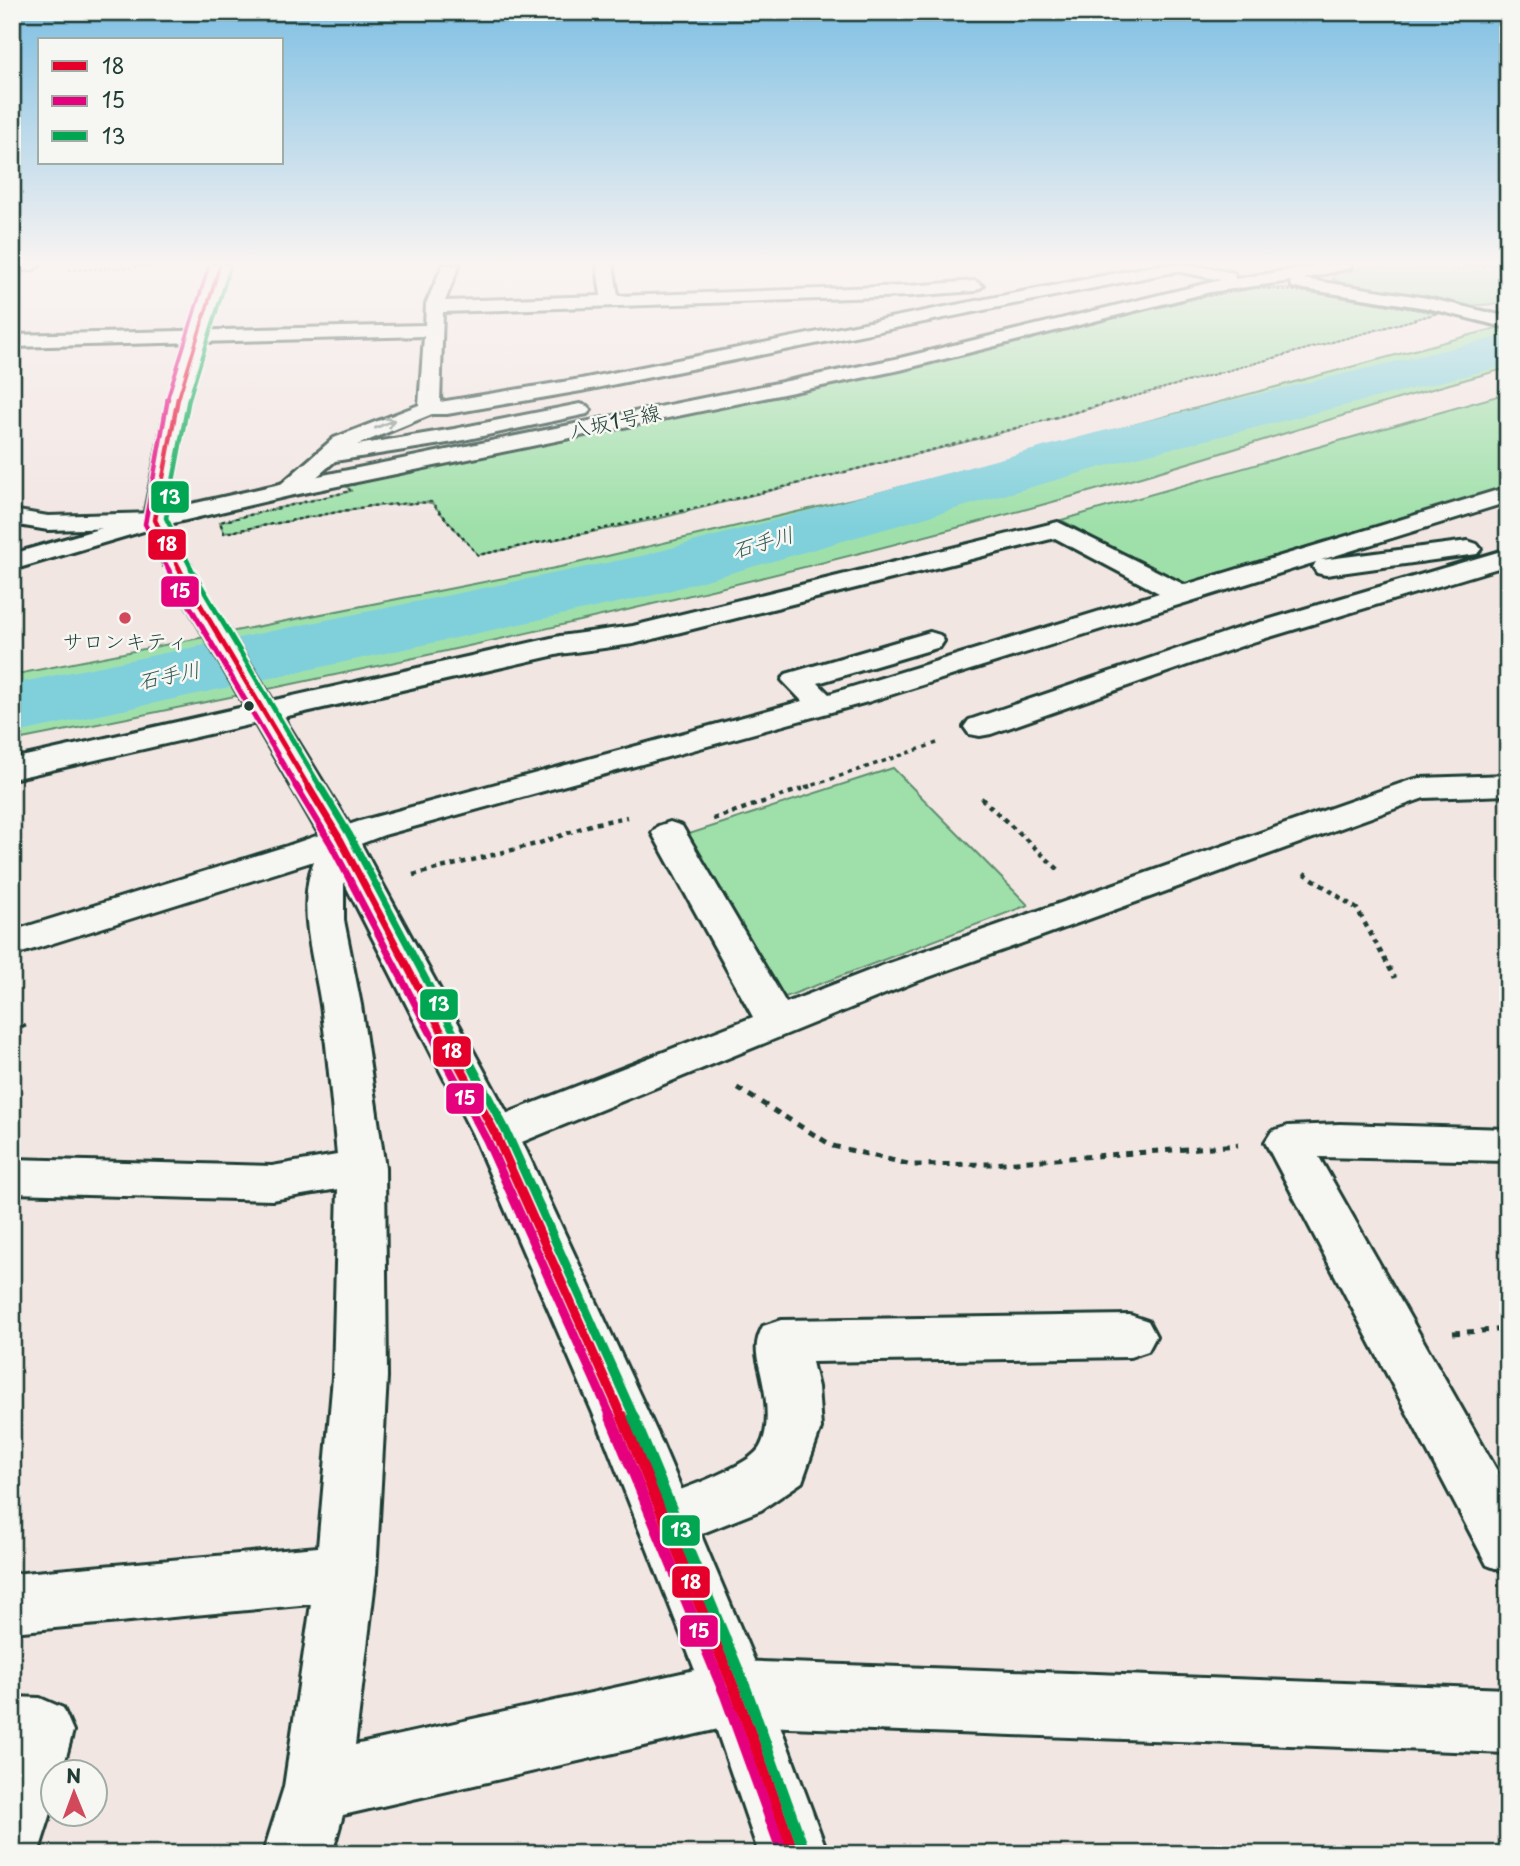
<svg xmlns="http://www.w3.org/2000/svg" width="1520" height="1866" viewBox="0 0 1520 1866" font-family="'Playpen Sans','Klee One',sans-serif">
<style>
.green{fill:#9fe0aa;stroke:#5f8e6f;stroke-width:2}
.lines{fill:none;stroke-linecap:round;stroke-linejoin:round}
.river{fill:#80d0db;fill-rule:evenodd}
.street-casing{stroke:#1f3d34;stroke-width:6}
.secondary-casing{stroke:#1f3d34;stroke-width:6}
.path-far4{stroke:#1f3d34;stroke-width:2;stroke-dasharray:2.5 2.5;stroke-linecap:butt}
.path-far3{stroke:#1f3d34;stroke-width:2.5;stroke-dasharray:3.5 3.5;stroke-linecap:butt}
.path-far2{stroke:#1f3d34;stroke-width:3.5;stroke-dasharray:4.5 4.5;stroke-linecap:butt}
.path-far1{stroke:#1f3d34;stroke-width:4.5;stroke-dasharray:5 5;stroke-linecap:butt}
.path{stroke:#1f3d34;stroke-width:5;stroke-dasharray:7 7;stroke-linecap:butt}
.street{fill:#f6f6f2;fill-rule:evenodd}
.secondary{fill:#f6f6f2;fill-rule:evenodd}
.bus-1-far5-casing{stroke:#f6f6f2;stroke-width:6}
.bus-1-far4-casing{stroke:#f6f6f2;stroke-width:8}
.bus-1-far3-casing{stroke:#f6f6f2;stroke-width:10}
.bus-1-far2-casing{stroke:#f6f6f2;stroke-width:12}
.bus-1-far1-casing{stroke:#f6f6f2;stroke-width:14}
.bus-1-casing{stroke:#f6f6f2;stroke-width:17}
.bus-2-far5-casing{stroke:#f6f6f2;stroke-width:6}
.bus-2-far4-casing{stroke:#f6f6f2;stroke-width:8}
.bus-2-far3-casing{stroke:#f6f6f2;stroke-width:10}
.bus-2-far2-casing{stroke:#f6f6f2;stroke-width:12}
.bus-2-far1-casing{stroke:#f6f6f2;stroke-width:14}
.bus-2-casing{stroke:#f6f6f2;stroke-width:17}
.bus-3-far5-casing{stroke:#f6f6f2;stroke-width:6}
.bus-3-far4-casing{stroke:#f6f6f2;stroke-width:8}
.bus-3-far3-casing{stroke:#f6f6f2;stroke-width:10}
.bus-3-far2-casing{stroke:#f6f6f2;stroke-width:12}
.bus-3-far1-casing{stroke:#f6f6f2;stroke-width:14}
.bus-3-casing{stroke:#f6f6f2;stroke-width:17}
.bus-1-far5{stroke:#e4002b;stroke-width:3.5}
.bus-1-far4{stroke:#e4002b;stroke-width:4.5}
.bus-1-far3{stroke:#e4002b;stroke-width:5}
.bus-1-far2{stroke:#e4002b;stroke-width:7}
.bus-1-far1{stroke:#e4002b;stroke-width:9}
.bus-1{stroke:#e4002b;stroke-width:11}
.bus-2-far5{stroke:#e5007d;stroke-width:3.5}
.bus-2-far4{stroke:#e5007d;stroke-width:4.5}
.bus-2-far3{stroke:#e5007d;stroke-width:5}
.bus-2-far2{stroke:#e5007d;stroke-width:7}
.bus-2-far1{stroke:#e5007d;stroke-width:9}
.bus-2{stroke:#e5007d;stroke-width:11}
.bus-3-far5{stroke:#00a651;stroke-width:3.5}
.bus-3-far4{stroke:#00a651;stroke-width:4.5}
.bus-3-far3{stroke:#00a651;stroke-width:5}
.bus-3-far2{stroke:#00a651;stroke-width:7}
.bus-3-far1{stroke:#00a651;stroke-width:9}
.bus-3{stroke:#00a651;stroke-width:11}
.oneway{stroke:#8a9a93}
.poi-dot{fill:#d1495b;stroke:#f6f6f2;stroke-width:2.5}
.bus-dot{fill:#1f3d34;stroke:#f6f6f2;stroke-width:2.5}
.labels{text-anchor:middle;stroke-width:5;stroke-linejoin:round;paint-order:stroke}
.far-street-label{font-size:21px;fill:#1f3d34;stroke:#f6f6f2}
.far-water-label{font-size:21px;font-style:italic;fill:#325a55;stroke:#f6f6f2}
.far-poi-label{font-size:21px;fill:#1f3d34;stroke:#f6f6f2}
.line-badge{stroke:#f6f6f2;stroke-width:2.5}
.badge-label{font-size:19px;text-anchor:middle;font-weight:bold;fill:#fff}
</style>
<rect width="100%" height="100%" fill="#f2e6e3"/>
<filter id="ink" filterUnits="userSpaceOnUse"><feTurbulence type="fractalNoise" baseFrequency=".0143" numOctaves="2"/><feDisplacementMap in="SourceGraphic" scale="14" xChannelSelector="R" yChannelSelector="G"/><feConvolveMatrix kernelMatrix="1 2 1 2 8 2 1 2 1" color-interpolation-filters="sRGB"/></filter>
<g filter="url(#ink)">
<path class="green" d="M1376,265h132v38l-42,3 -124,-23 -9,-4 2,-5z
M1256,288h27l155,25 -453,124 -328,82 -179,36 -47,-53 -61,4 -146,27 -4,-11 131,-31 -5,-5 224,-51 377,-76 249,-61z
M1508,325v43c-138,36 -272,83 -409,121 -358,101 -722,180 -1087,252v-66l548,-108 318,-74z
M1508,393v95l-324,99 -123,-67z
M893,768l135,137 -248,94 -94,-164z"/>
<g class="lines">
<path class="river" d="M1508,335v30l-371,92 -483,138 -642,139v-50l633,-129 450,-122z"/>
<defs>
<path id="street" d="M443,265h16l-14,36 156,-5 -4,-31h16l5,31 291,-10 66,-5 8,5 -8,5 -66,5 -466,16 -3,90 141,-23 577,-114 23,2 -8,5 -592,119 -134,23h-15l-75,31 97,-16 126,-25 7,2 4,4 -4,4 -133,28 -119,19 -38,33h-16l-4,-5 4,-5 53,-46 85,-33 5,-69 -412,11v-12l413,-10 1,-21z
M1508,487v15l-187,58 147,-19 9,3 4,5 -4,5 -151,21 -9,-2 -4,-6 3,-5 -445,139 -487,134 -29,11 -11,31v43l17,85 24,163 2,209 -11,196 -21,172 381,-84 772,28v64l-772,-28 -393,90 -11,39h-69l21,-67 27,-183 -299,28v-58l306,-27 15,-170 5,-188 -66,11 -260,-7v-34l260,7 65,-11c-5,-50 -9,-100 -16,-150 -7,-47 -25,-98 -7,-144l-302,95v-25l275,-85 73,-25 442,-120 -20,-21 4,-6 144,-42 10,3 4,6 -4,6 -122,36 11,11 330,-101 -104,-55 -422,106 -73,10 -548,125v-20l548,-123 73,-10 425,-104 127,63z
M12,510l36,6 107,-3 9,2 3,5 -3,5 -9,2 -107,3 -36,-6z
M1508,549v16l-255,77 -262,92 -11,2 -11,-2 -5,-7 5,-7 264,-90z
M1508,775v20l-84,3 -512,185 -400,163 -16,5 -16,-5 -7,-11 7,-11 273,-107 -101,-184 6,-7 12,-4 12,4 104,177 98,-38 524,-184 12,-3z
M1340,1124l168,5v32l-189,-4 189,333v83l-21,-8 -222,-423 7,-11 16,-5z
M1130,1315l18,6 8,15 -8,15 -18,6 -318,5 6,25 3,41 -19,54 -41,28 -96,38 -21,-7 -8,-19 8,-19c25,-9 105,-35 116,-56 10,-18 7,-45 3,-64 -4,-24 -12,-34 0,-57l18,-6z
M12,1697l28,1 23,10 10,23 -11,41h-10v38l-14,44h-26z"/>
<path id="secondary" d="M12,265h28l-8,5 -20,1z
M212,265h16l-42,141 -17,103 120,-27 611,-124 321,-78 -59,-12 -2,-3h33l41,8 1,6 86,-14h31l-2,3 -47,11 124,19 81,19v11l-81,-20 -129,-20 -6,-1 -1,-6 -81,11 -310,78 -611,126 -120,28 27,52 162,263 161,296 142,306 107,252 60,161h-69l-55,-161 -99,-252 -132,-306 -151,-296 -152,-263 -23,-46 -135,40v-16l132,-38 22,-110z"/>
</defs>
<use href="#street" class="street-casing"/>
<use href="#secondary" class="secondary-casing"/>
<path class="path-far4" d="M69,270l110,-5
M1452,271l38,-6
M745,400l202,-41 249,-61 60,-10 64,5 118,20 -317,87"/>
<path class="path-far3" d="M753,398l-183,37 -224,51 5,5 -131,31 4,11 146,-27 61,-4 47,53c218,-44 434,-98 649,-157"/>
<path class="path-far2" d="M805,788l135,-46"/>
<path class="path-far1" d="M981,798l79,73
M713,819l97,-33
M1304,873l53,36 38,69
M413,875l127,-32 53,-19 34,-7
M12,1031l14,-6"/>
<path class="path" d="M737,1088l96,58 79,19 79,-1 247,-19
M1453,1333l55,-4"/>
<use href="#street" class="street"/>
<use href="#secondary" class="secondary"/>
<defs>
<path id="bus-1-far5" d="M178,400l42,-135"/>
<path id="bus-1-far4" d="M178,398l-23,122 25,50"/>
<path id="bus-1-far3" d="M179,569l130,219"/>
<path id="bus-1-far2" d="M308,786l32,53 119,226"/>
<path id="bus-1-far1" d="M458,1063l38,72 126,282"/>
<path id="bus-1" d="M622,1416l114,277 58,161"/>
<path id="bus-2-far5" d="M167,400l42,-135"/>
<path id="bus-2-far4" d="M168,398l-23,126 24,46"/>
<path id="bus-2-far3" d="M168,569l129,219"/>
<path id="bus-2-far2" d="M296,786l35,58 116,221"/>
<path id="bus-2-far1" d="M446,1063l41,77 124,277"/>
<path id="bus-2" d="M610,1416l116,281 57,157"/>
<path id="bus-3-far5" d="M189,400l41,-132"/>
<path id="bus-3-far4" d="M189,398l-23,120 26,52"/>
<path id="bus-3-far3" d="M191,569l130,219"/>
<path id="bus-3-far2" d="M320,786l29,48 122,231"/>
<path id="bus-3-far1" d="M470,1063l36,68 128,286"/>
<path id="bus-3" d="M633,1416l113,273 58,161"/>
</defs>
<use href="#bus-1-far5" class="bus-1-far5-casing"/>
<use href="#bus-1-far4" class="bus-1-far4-casing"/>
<use href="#bus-1-far3" class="bus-1-far3-casing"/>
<use href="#bus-1-far2" class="bus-1-far2-casing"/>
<use href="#bus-1-far1" class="bus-1-far1-casing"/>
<use href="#bus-1" class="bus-1-casing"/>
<use href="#bus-2-far5" class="bus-2-far5-casing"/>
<use href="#bus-2-far4" class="bus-2-far4-casing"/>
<use href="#bus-2-far3" class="bus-2-far3-casing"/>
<use href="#bus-2-far2" class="bus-2-far2-casing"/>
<use href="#bus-2-far1" class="bus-2-far1-casing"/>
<use href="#bus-2" class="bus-2-casing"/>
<use href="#bus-3-far5" class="bus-3-far5-casing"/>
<use href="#bus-3-far4" class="bus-3-far4-casing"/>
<use href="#bus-3-far3" class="bus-3-far3-casing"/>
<use href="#bus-3-far2" class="bus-3-far2-casing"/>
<use href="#bus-3-far1" class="bus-3-far1-casing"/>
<use href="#bus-3" class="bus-3-casing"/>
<use href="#bus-1-far5" class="bus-1-far5"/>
<use href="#bus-1-far4" class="bus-1-far4"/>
<use href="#bus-1-far3" class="bus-1-far3"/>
<use href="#bus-1-far2" class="bus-1-far2"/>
<use href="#bus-1-far1" class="bus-1-far1"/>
<use href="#bus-1" class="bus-1"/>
<use href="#bus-2-far5" class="bus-2-far5"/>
<use href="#bus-2-far4" class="bus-2-far4"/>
<use href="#bus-2-far3" class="bus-2-far3"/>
<use href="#bus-2-far2" class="bus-2-far2"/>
<use href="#bus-2-far1" class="bus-2-far1"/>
<use href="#bus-2" class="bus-2"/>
<use href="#bus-3-far5" class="bus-3-far5"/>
<use href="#bus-3-far4" class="bus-3-far4"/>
<use href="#bus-3-far3" class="bus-3-far3"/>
<use href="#bus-3-far2" class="bus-3-far2"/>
<use href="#bus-3-far1" class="bus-3-far1"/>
<use href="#bus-3" class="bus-3"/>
</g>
<defs><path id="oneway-shaft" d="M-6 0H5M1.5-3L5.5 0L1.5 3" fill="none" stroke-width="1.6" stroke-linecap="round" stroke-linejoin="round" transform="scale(1.75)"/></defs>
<use class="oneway" href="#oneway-shaft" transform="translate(385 424) rotate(-23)"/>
</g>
<linearGradient id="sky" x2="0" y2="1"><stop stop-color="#7ebfe3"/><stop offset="0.5" stop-color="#f9f4f2"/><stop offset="1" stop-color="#f9f4f2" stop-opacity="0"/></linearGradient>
<rect width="1520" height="526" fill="url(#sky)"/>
<circle class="poi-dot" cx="125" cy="618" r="7"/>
<circle class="bus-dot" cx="249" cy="706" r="6"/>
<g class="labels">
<g class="far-street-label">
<text transform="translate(615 422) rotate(-12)" y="7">八坂1号線</text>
</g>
<g class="far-water-label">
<text transform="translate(763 543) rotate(-16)" y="7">石手川</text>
<text transform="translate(169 676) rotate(-12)" y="7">石手川</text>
</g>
<g class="far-poi-label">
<text x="125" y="649">サロンキティ</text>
</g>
</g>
<g class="line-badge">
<rect x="150" y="480" width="40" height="34" rx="7" fill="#00a651"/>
<rect x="147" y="528" width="40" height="33" rx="7" fill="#e4002b"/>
<rect x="160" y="575" width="40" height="33" rx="7" fill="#e5007d"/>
<rect x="419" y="988" width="40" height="33" rx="7" fill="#00a651"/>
<rect x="432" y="1035" width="40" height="33" rx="7" fill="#e4002b"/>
<rect x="445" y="1082" width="40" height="33" rx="7" fill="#e5007d"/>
<rect x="661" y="1514" width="40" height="33" rx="7" fill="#00a651"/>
<rect x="671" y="1565" width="40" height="34" rx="7" fill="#e4002b"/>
<rect x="679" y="1614" width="40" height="34" rx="7" fill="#e5007d"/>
</g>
<g class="badge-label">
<text x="170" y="504">13</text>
<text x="167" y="551">18</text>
<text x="180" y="598">15</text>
<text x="439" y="1011">13</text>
<text x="452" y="1058">18</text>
<text x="465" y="1105">15</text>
<text x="681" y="1537">13</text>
<text x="691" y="1589">18</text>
<text x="699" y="1638">15</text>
</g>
<rect width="1520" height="1866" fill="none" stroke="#f6f6f2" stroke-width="42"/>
<rect x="21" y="21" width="1478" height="1824" fill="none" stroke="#1f3d34" stroke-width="2.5" filter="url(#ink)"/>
<rect x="38" y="38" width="245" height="126" fill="#f6f6f2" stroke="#a0aca6" stroke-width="2"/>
<rect x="52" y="61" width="35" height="10" fill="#e4002b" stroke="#a0aca6" stroke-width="2"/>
<text x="102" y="74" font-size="21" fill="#1f3d34">18</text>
<rect x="52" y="96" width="35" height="10" fill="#e5007d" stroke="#a0aca6" stroke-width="2"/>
<text x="102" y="108" font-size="21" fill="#1f3d34">15</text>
<rect x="52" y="131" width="35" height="10" fill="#00a651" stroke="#a0aca6" stroke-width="2"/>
<text x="102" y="144" font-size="21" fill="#1f3d34">13</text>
<g transform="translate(74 1793) rotate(359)"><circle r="33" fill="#f6f6f2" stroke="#a0aca6" stroke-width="2"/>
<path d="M0-5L12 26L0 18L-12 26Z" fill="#d1495b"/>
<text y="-10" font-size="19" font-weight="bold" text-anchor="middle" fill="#1f3d34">N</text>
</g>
</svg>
